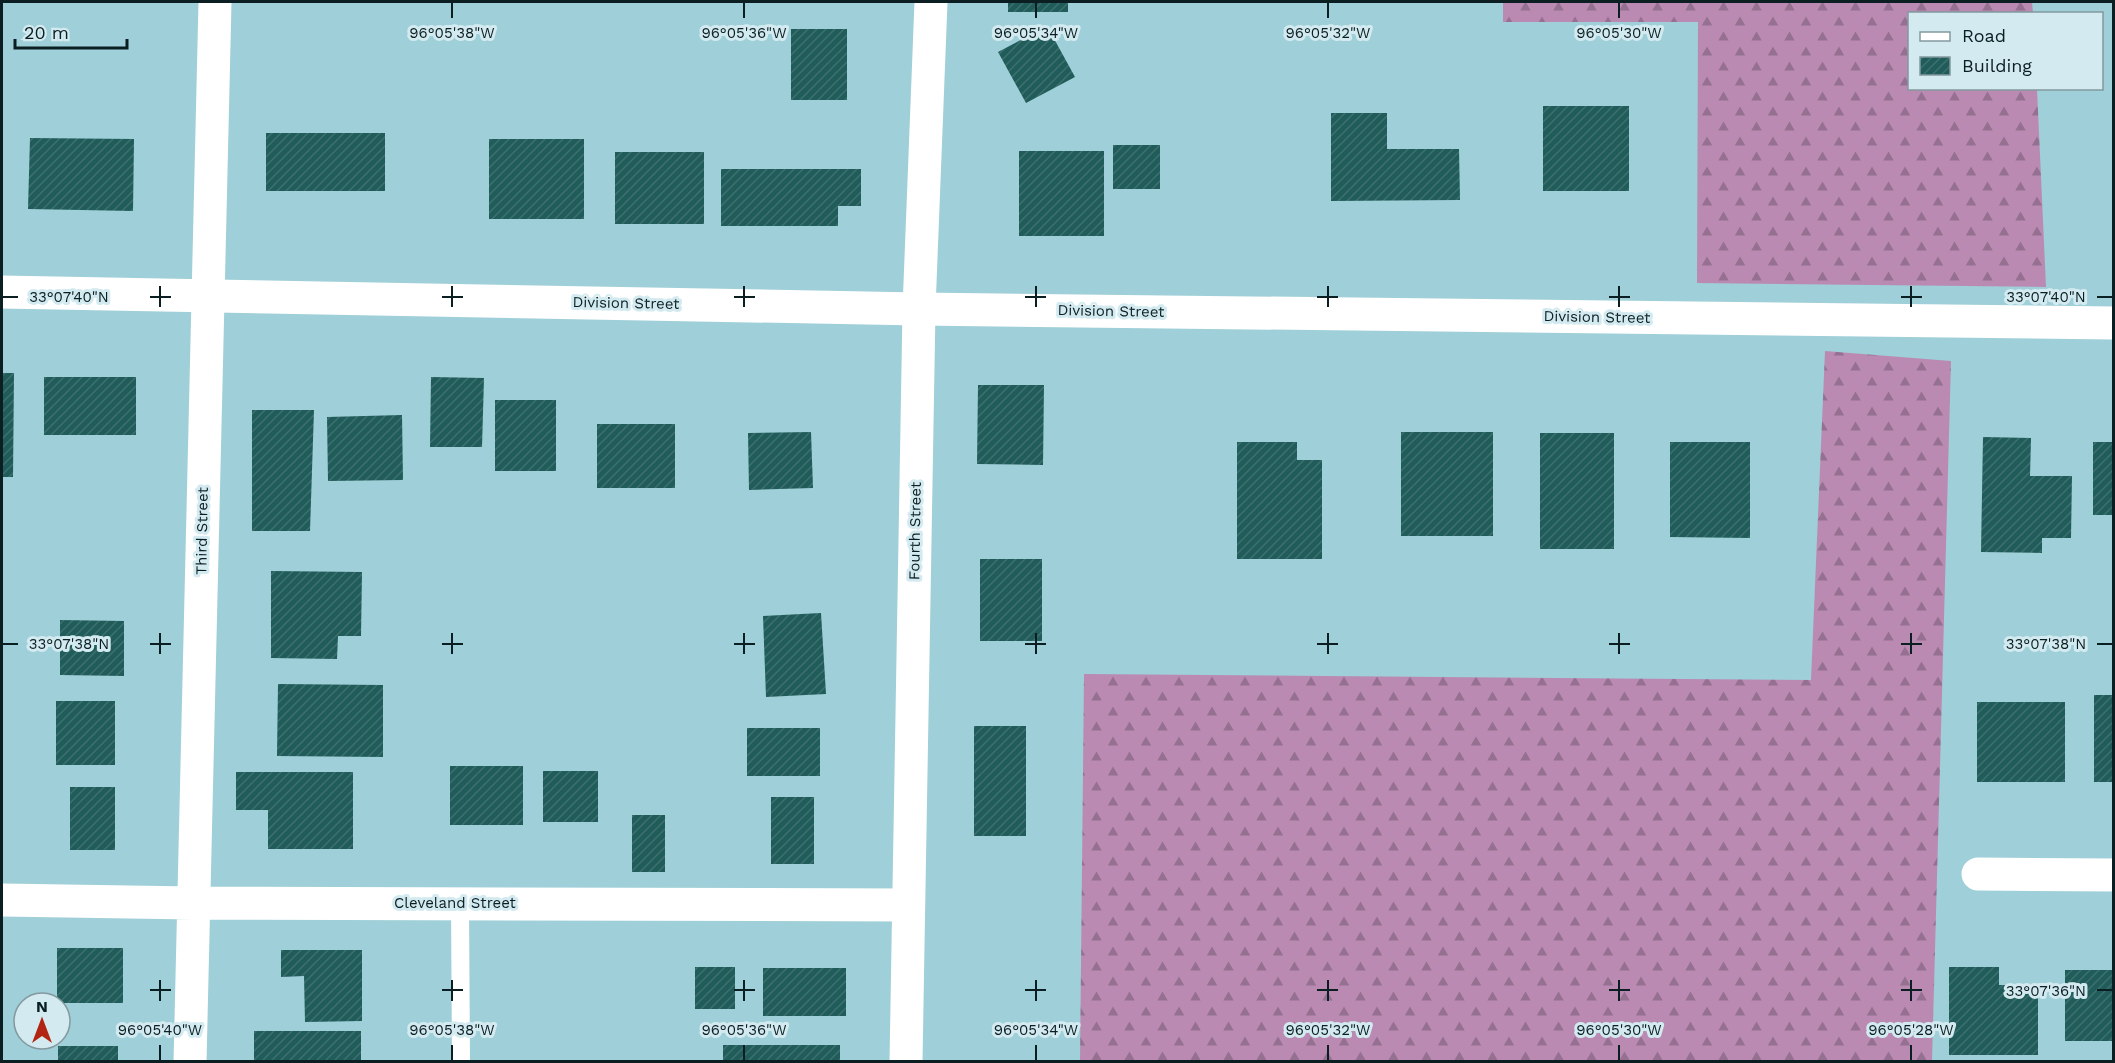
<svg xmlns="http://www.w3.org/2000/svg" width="2115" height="1063" viewBox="0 0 2115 1063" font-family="'Work Sans',sans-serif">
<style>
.forest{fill:url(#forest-firs)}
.building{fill:url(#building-hatch)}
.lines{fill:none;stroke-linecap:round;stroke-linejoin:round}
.service{stroke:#fff;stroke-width:18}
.minor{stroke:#fff;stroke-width:33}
.tertiary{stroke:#fff;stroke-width:33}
.ticks{fill:none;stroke:#0b1e22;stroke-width:2}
.labels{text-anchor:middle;stroke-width:6;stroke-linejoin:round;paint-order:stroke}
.street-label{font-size:15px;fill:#0b1e22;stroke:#d3ebf0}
.ticks-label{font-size:15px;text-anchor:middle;fill:#0b1e22;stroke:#d3ebf0;stroke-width:6;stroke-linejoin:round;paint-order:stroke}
</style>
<defs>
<pattern id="forest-firs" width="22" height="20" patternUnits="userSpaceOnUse" patternTransform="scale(1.5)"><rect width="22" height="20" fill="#ba8ab3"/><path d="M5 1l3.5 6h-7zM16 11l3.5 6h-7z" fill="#957091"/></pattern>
<pattern id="building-hatch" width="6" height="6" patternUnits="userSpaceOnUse" patternTransform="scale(1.5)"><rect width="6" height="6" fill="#205c5a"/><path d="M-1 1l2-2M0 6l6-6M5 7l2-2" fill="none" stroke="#3e6f6e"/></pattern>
</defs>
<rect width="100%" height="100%" fill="#9fcfd8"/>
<path class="forest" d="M1503,2h529l1,11 -123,1v74l127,1 9,198 -349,-4 1,-261h-195z
M1825,351l126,10 -19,700h-852l4,-387 727,6z"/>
<path class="building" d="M1008,2h60v10h-60z
M1047,26l28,51 -49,26 -28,-51z
M791,29h56v71h-56z
M1543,106h86v85h-86z
M1331,113h56v36h72l1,51 -129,1z
M266,133h119v58h-119z
M30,138l104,1 -1,72 -105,-2z
M489,139h95v80h-95z
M1113,145h47v44h-47z
M1019,151h85v85h-85z
M615,152h89v72h-89z
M721,169h140v37h-23v20h-117z
M2,373h12l-1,104h-11z
M44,377h92v58h-92z
M431,377l53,1 -2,69h-52z
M978,385h66l-1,80 -66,-1z
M495,400h61v71h-61z
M252,410h62l-4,121h-58z
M402,415l1,65 -75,1 -1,-64z
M597,424h78v64h-78z
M811,432l2,56 -64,2 -1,-57z
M1401,432h92v104h-92z
M1540,433h74v116h-74z
M1983,437l48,1 -1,38h42l-1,62h-29v15l-61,-1z
M1237,442h60v18h25v99h-85z
M1670,442h80v96l-80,-1z
M2093,442h21v73h-21z
M980,559h62v82h-62z
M271,571l91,1 -1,64h-23l-1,23 -66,-1z
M821,613l5,81 -60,3 -3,-81z
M60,620l64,1v55l-64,-1z
M278,684l105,1v72l-106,-1z
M2094,695h20v87h-20z
M56,701h59v64h-59z
M1977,702h88v80h-88z
M974,726h52v110h-52z
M747,728h73v48h-73z
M450,766h73v59h-73z
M543,771h55v51h-55z
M236,772h117v77h-85v-39h-32z
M70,787h45v63h-45z
M771,797h43v67h-43z
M632,815h33v57h-33z
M57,948h66v55h-66z
M281,950h81v71l-57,1 -1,-46 -23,1z
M695,967h40v42h-40z
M1949,967h50v18h39v70h-89z
M763,968h83v48h-83z
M2065,970h49v71h-49z
M254,1031h107v31h-107z
M723,1045h117v17h-117z
M58,1046h60v16h-60z"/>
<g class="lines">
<path class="service" d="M460,903l1,159"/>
<path class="minor" d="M1978,874l136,1
M2,900l191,3 715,2
M190,1062l25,-1060
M906,1062l13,-753 12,-307"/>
<path class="tertiary" d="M2,292l917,17 1195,14"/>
</g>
<path class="ticks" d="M452,3v15M744,3v15M1036,3v15M1328,3v15M1619,3v15M160,286v21M452,286v21M744,286v21M1036,286v21M1328,286v21M1619,286v21M1911,286v21M3,297h15M150,297h21M442,297h21M734,297h21M1025,297h21M1317,297h21M1609,297h21M1901,297h21M2097,297h15M160,633v21M452,633v21M744,633v21M1036,633v21M1328,633v21M1619,633v21M1911,633v21M3,644h15M150,644h21M442,644h21M734,644h21M1025,644h21M1317,644h21M1609,644h21M1901,644h21M2097,644h15M160,980v21M452,980v21M744,980v21M1036,980v21M1328,980v21M1619,980v21M1911,980v21M150,990h21M442,990h21M734,990h21M1025,990h21M1317,990h21M1609,990h21M1901,990h21M2097,990h15M160,1045v15M452,1045v15M744,1045v15M1036,1045v15M1328,1045v15M1619,1045v15M1911,1045v15"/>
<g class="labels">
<g class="street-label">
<text transform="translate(626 303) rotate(1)" y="5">Division Street</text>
<text transform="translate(1111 311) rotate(1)" y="5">Division Street</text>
<text transform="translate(1597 317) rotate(1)" y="5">Division Street</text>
<text transform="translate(202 531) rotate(-89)" y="5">Third Street</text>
<text transform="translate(915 531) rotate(-89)" y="5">Fourth Street</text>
<text x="455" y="908">Cleveland Street</text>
</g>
</g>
<g class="ticks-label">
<text x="452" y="38">96°05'38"W</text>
<text x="744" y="38">96°05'36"W</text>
<text x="1036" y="38">96°05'34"W</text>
<text x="1328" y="38">96°05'32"W</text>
<text x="1619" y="38">96°05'30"W</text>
<text x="69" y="302">33°07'40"N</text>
<text x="2046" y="302">33°07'40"N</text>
<text x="69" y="649">33°07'38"N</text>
<text x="2046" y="649">33°07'38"N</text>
<text x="2046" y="996">33°07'36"N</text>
<text x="160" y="1035">96°05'40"W</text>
<text x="452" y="1035">96°05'38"W</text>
<text x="744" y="1035">96°05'36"W</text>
<text x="1036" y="1035">96°05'34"W</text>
<text x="1328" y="1035">96°05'32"W</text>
<text x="1619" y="1035">96°05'30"W</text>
<text x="1911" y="1035">96°05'28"W</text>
</g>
<rect width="2115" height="1063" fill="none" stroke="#0b1e22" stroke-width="6"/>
<rect x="1908" y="12" width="195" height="78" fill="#d3ebf0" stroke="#83999e" stroke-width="1.5"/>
<rect x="1920" y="32" width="30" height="9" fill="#ffffff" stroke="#83999e" stroke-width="1.5"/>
<text x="1962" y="42" font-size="18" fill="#0b1e22">Road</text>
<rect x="1920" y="57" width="30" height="18" fill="url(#building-hatch)" stroke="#83999e" stroke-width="1.5"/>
<text x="1962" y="72" font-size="18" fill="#0b1e22">Building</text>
<g transform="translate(42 1021)"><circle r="28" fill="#d3ebf0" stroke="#83999e" stroke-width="1.5"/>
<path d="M0-4.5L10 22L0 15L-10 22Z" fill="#b22512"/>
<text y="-9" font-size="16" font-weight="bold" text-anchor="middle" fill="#0b1e22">N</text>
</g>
<path d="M15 39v9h112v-9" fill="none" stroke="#0b1e22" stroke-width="3"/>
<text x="24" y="39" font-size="18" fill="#0b1e22" stroke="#d3ebf0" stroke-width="4.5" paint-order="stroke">20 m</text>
</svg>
